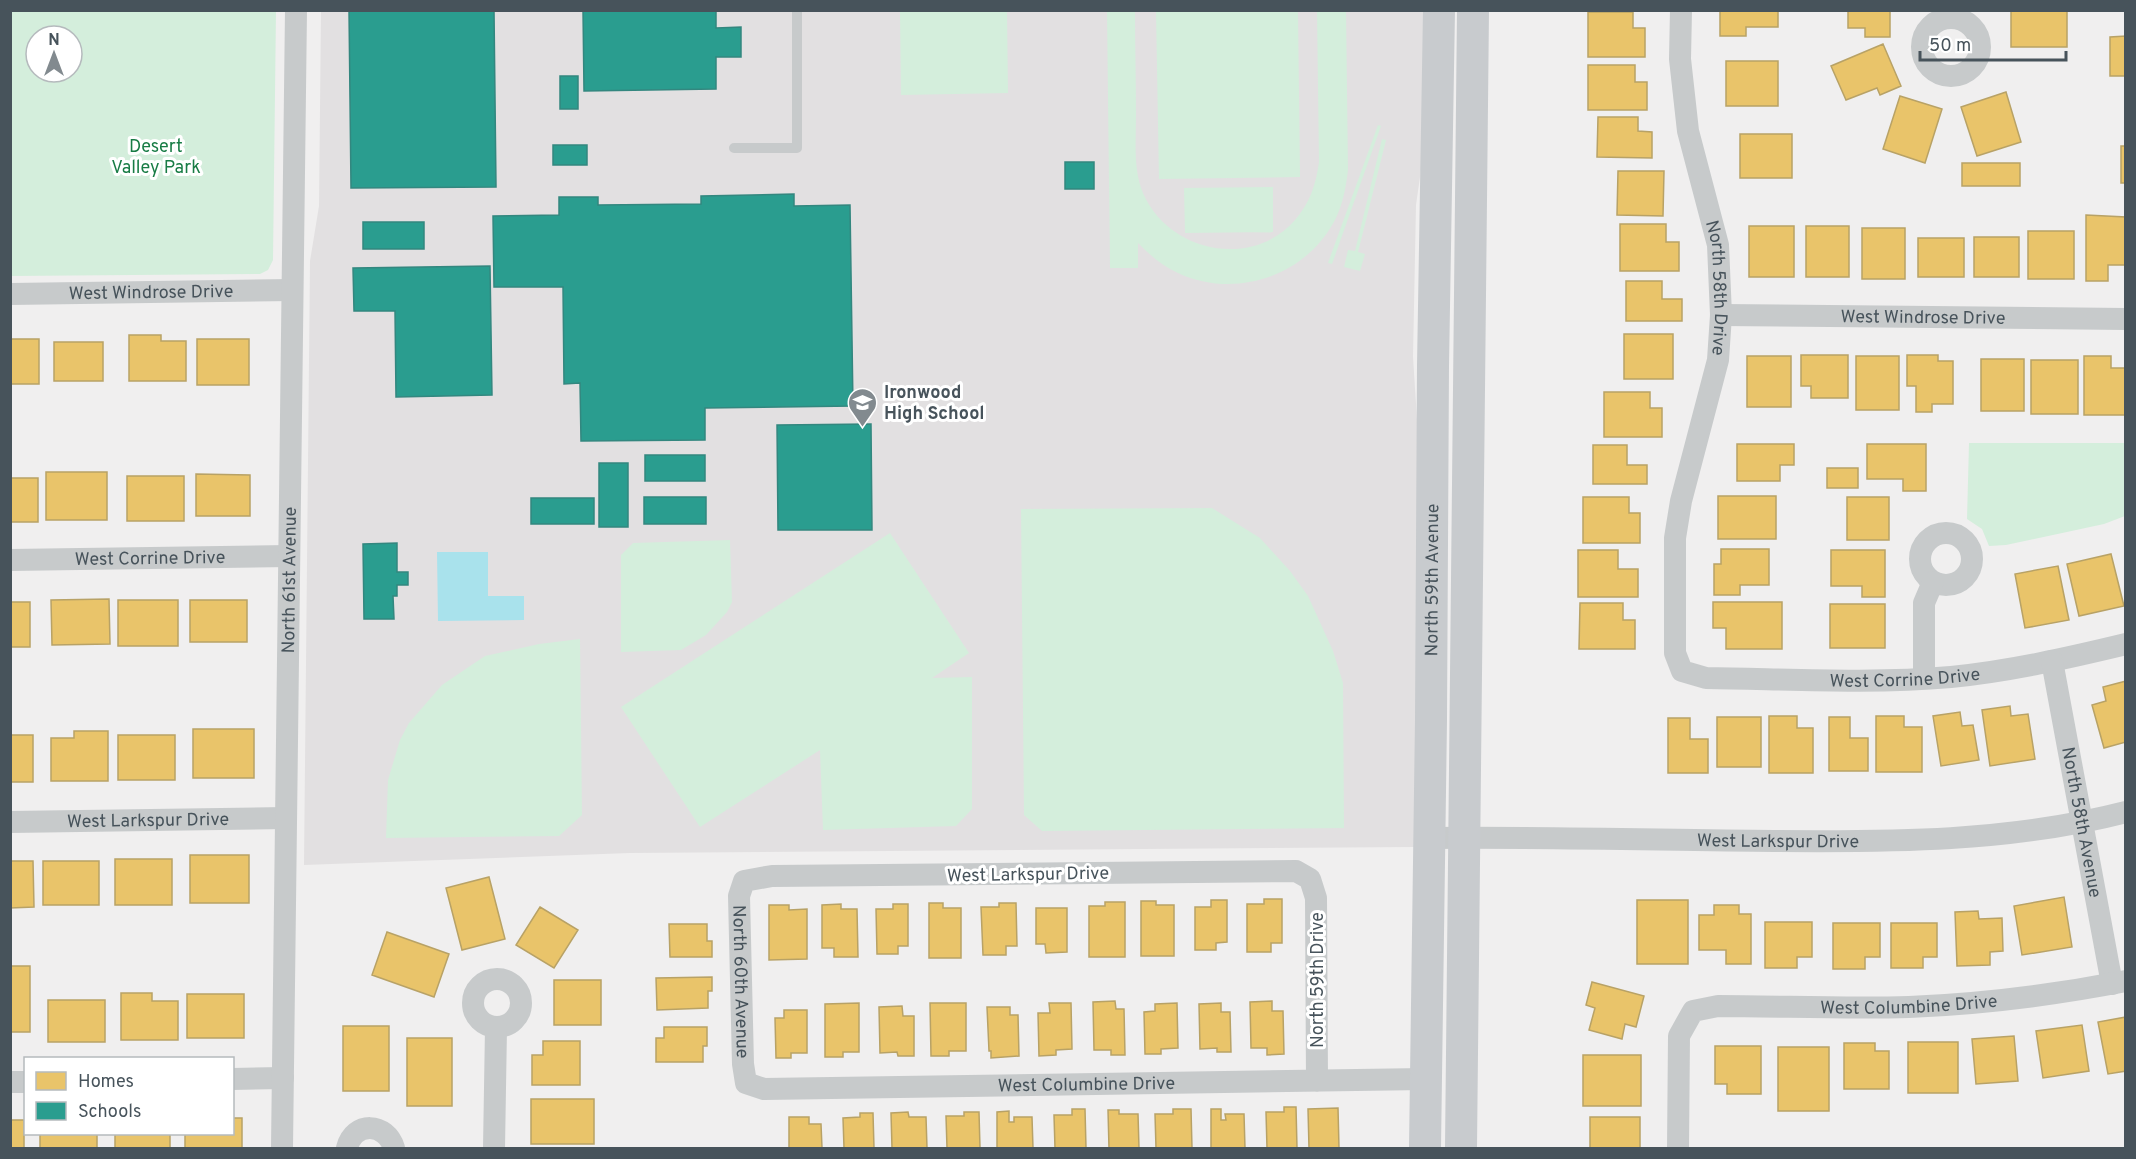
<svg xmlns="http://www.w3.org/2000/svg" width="2136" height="1159" viewBox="0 0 2136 1159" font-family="Overpass,sans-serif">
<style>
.education{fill:#e2e0e1}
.green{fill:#d4eedc;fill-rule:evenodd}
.water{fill:#a9e2ec}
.homes{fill:#e9c46a;stroke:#b8a266;stroke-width:1.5}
.schools{fill:#2a9d8f;stroke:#33877f;stroke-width:1.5}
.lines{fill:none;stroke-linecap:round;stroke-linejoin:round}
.service{stroke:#c7cacb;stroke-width:10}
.minor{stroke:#c7cacb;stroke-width:22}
.secondary{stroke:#c8cbce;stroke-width:32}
.labels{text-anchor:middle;stroke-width:6;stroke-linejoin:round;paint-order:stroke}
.park-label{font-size:18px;fill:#187c45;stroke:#fff}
.street-label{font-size:18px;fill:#47535b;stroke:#fff}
.poi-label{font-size:18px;font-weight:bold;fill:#47535b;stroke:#fff;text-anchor:start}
</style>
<rect width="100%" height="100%" fill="#f0efef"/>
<path class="education" d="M321,11h1106l-1,124 -10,70 -3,152 9,140 -8,350 -784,6 -326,12 6,-604 9,-55z"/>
<path class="green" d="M10,11h266l-3,249 -5,10 -8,4 -249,2zM36,36h36v36h-36z
M900,11h107l1,82 -107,2z
M1107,11h28c0,35 1,70 1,105 0,25 -3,53 7,77 25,59 109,77 152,27 15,-17 21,-36 24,-58l-2,-151h29l2,159c-2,17 -5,33 -12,48 -29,58 -100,82 -158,55 -16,-7 -28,-18 -40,-30v25h-28z
M1156,11h142l2,166 -141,2z
M1378,125l3,1 -49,138 -4,-1z
M1382,139l4,1 -28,112 7,2 -5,17 -16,-4 4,-17 7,1z
M1273,187v45l-88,1 -1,-45z
M1969,443h156v73l-21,8 -98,21 -17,1 -7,-17 -15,-10z
M1212,508l48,30 30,33 18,25 25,55 10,32 1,145 -302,3 -18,-16 -3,-306z
M890,533l79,120 -37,25 40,-1v132l-16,17 -133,4 -3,-80 -120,77 -79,-120z
M730,540l2,62 -5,10 -21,23 -25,15 -60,2v-97l12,-12z
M580,639l2,176 -23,21 -173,2 2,-58 12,-40 9,-17 33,-38 43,-29 54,-12z"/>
<path class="water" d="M437,552h51v44h36v24l-86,1z"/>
<path class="homes" d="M1720,10h58v17h-32v9h-26z
M1848,10h42v27h-25v-9h-17z
M2011,10l56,1v36h-56z
M1588,12h45v16h12v29h-57z
M2126,36v40h-16v-39z
M1883,44l18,42 -21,9 -3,-7 -31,12 -15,-34z
M1726,61h52v45h-52z
M1588,65h47v17h12v28h-59z
M2006,92l15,50 -44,14 -16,-49z
M1900,96l42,13 -17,54 -42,-14z
M1598,117h40v14l14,1v26l-55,-1z
M1740,134h52v44h-52z
M2121,146h5v37h-5z
M1962,163h58v23h-58z
M1618,171h46l-1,45 -46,-1z
M2086,215l40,2v48h-18v16h-22z
M1620,224h46v18h13v29h-59z
M1749,226h45v51h-45z
M1806,226h43v51h-43z
M1862,228h43v51h-43z
M2028,231h46v48h-46z
M1974,237h45v40h-45z
M1918,238h46v39h-46z
M1626,281h36v18h20v22h-56z
M1624,334h49v45h-49z
M129,335h32v6h25v40h-57z
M10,339h29v45h-29z
M197,339h52v46h-52z
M54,342h49v39h-49z
M1801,355h47v43h-37v-12h-10z
M1907,355h31v6h15v43h-21v8h-16v-26h-9z
M1747,356h44v51h-44z
M1856,356h43v54h-43z
M2084,356h27v12h15v47h-42z
M1981,359h43v52h-43z
M2031,360h47v54h-47z
M1604,392h46v16h12v29h-58z
M1737,444h57v21h-14v16h-43z
M1867,444h59v47h-23v-12h-36z
M1593,445h34v20h20v19h-54z
M1827,468h31v20h-31z
M46,472h61v48h-61z
M196,474l54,1v41h-54z
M127,476h57v45h-57z
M10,478h28v44h-28z
M1718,496h58v43h-58z
M1583,497h46v16h11v30h-57z
M1847,497h42v43h-42z
M1721,549h48v36h-29v10h-26v-31h7z
M1578,550h40v19h20v28h-60z
M1831,550h54v47h-23v-11h-31z
M2111,554l13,52 -45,10 -12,-52z
M2058,566l11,54 -44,8 -10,-54z
M109,599l1,45 -58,1 -1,-45z
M118,600h60v46h-60z
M190,600h57v42h-57z
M10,602h20v45h-20z
M1713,602h69v47h-56v-21h-13z
M1580,603h43v17h12v29h-56z
M1830,604h55v44h-55z
M2126,681v61l-22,6 -12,-43 14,-4 -3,-14z
M2010,706l1,10 17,-2 7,45 -45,7 -8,-56z
M1960,712l2,14 11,-1 6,35 -38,6 -8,-50z
M1769,716h28v12h16v45h-44z
M1876,716h28v11h18v45h-46z
M1717,717h44v50h-44z
M1829,717h21v21h18v33h-39z
M1668,718h22v21h18v34h-40z
M193,729h61v49h-61z
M74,731h34v50h-57v-43h23z
M10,735h23v47h-23z
M118,735h57v45h-57z
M190,855h59v48h-59z
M115,859h57v46h-57z
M10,861h23l1,46 -24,1z
M43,861h56v44h-56z
M489,877l16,62 -43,11 -16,-62z
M2064,897l8,50 -50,8 -8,-49z
M1264,899h18v44h-11v9h-24v-48h17z
M1211,900h16v42l-11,1v7h-21v-43h16z
M1637,900h51v64h-51z
M1141,901h15v4h18v51h-33z
M1105,902h20v55h-36v-51h16z
M929,903h14v5h18v50h-32z
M999,903h17l1,43h-11v9h-23l-2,-48h18z
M841,904v5h16l1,48h-24v-9h-12v-43z
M893,904h15v42h-10v8h-21l-1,-45h17z
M769,905h20v5l18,-1v50l-38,1z
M1714,905h25v9h12v50h-25v-14h-27v-35h15z
M540,907l38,23 -24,38 -38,-23z
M1036,908h31v44l-21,1 -1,-9h-9z
M1978,911l1,8 23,-1 1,33 -13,1v13l-33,1 -2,-54z
M1765,922h47v35h-15v11h-32z
M1833,923h47v34h-15v12h-32z
M1891,923h46v34h-14v11h-32z
M669,924h38v17h5v16h-42z
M387,932l62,22 -15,43 -62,-22z
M10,966h20v66h-20z
M712,977v14h-4v17l-51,2 -1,-32z
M554,980h47v45h-47z
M1592,982l52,14 -8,31 -11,-3 -3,15 -33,-9 6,-22 -9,-3z
M121,993h31v8h26v39h-57z
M187,994h57v44h-57z
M48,1000h57v42h-57z
M1115,1001l1,8h8l1,46h-14v-5h-17l-1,-48z
M1272,1001v10h11l1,43 -17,1v-7h-16l-1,-46z
M859,1003v49h-16v5h-18v-53z
M930,1003h36v48h-17v5h-18z
M1049,1003h22l1,46 -16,1v5l-17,1 -1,-43h12z
M1177,1003l1,45 -17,1v5h-16l-1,-42 11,-1v-7z
M1221,1003v9h9l1,40h-14v-4l-17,1 -1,-45z
M902,1006l1,10h11v40h-16l-1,-4 -17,1 -1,-46z
M987,1007h23v8h8l1,41 -28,2v-7h-2z
M784,1010h23v43h-16v5h-15l-1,-40h9z
M2126,1017v54l-18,3 -10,-52z
M2082,1025l7,46 -46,7 -7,-47z
M343,1026h46v65h-46z
M664,1027h43v19h-4v16h-47v-24h8z
M2014,1036l4,45 -42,3 -4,-45z
M407,1038h45v68h-45z
M543,1041h37v44h-48v-30h11z
M1908,1042h50v51h-50z
M1844,1043h31v8h14v38h-45z
M1715,1046h46v48h-34v-10h-12z
M1778,1047h51v64h-51z
M1583,1055h58v51h-58z
M531,1099h63v45h-63z
M1284,1107h12l1,41h-30l-1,-36h18z
M1338,1108l1,40h-30l-1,-39z
M1072,1109h13l1,39h-31l-1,-33h18z
M1173,1109h18l1,39h-36l-1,-34h18z
M1211,1109h10v11h5l-1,-6h19l1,34h-34z
M1108,1110h11v4h19l1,34h-30z
M1009,1111v11h5v-5h18l1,31h-36v-36z
M908,1112l1,5h17l1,31h-35l-1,-35z
M964,1112h15l1,36h-33l-1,-32h18z
M860,1113h13l1,35h-30l-1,-30 17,-1z
M789,1117h20v7h12l1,24h-33z
M1590,1117h50v31h-50z
M232,1118h10v30h-57v-14h47z
M10,1120h14v28h-14z
M40,1134h57v14h-57z
M115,1134h55v14h-55z"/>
<path class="schools" d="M349,10h145l2,177 -145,1z
M583,10h133v18l25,-1v30h-25v32l-132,2z
M560,76h18v33h-18z
M553,145h34v20h-34z
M1065,162h29v27h-29z
M794,194v12l56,-1 3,201 -148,2v32l-124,1 -1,-58 -16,1 -1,-97h-69l-1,-71 66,-1v-18h39v8l103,-1v-8z
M363,222h61v27h-61z
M490,266l2,129 -96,2 -1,-86h-41l-1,-43z
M871,424l1,106h-94l-1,-105z
M645,455h60v26h-60z
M599,463h29v64h-29z
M644,497h62v27h-62z
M531,498h63v26h-63z
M397,543v29h11v13h-11v11h-4l1,23h-30l-1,-75z"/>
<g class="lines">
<path class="service" d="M734,148h63v-138"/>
<g class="minor">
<path id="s1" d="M1681,10l-1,49 8,72 30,114 3,70 -3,45 -37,141 -6,37v115l7,18 24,7c81,1 164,6 245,-1 59,-6 117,-19 175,-33"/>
<circle cx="1951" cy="47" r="29"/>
<path id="s2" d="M10,294l282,-4"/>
<path id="s3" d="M1721,315l405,4"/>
<circle cx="1946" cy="559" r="26"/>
<path id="s4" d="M10,560l279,-4"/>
<path id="s5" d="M2052,661l60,323"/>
<path d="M1924,678v-75l9,-21"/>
<path id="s6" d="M10,822l276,-4"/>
<path id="s7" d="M1430,838c114,-1 229,2 344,3 118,1 236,1 352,-29"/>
<circle cx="497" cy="1003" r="24"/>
<path d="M232,1079l51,-1"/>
<path id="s8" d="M1317,1081l-1,-183 -6,-19 -14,-8 -524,5 -28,5 -5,15 4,168 3,19 18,6 661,-10"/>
<path d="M10,1082h16"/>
<path id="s9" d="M282,1148l14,-1138"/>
<path d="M347,1148c7,-27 39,-26 47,0"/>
<path d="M494,1148l2,-120"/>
<path id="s10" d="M1678,1148l1,-112 14,-25 25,-5c63,0 127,3 191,1 73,-3 145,-12 217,-26"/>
</g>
<g class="secondary">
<path id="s11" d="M1425,1148l6,-428 2,-354 6,-356"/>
<path d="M1461,1148l12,-1138"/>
</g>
</g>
<defs>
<symbol id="school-pin" viewBox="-11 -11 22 30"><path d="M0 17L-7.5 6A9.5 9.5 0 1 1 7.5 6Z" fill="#828a8f" stroke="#fff"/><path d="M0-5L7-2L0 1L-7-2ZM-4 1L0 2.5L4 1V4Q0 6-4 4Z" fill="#fff"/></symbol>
</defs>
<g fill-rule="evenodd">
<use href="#school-pin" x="846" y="386" width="33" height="45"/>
</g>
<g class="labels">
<g class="park-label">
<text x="156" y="152">Desert<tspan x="156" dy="21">Valley Park</tspan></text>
</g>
<g class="street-label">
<text dy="6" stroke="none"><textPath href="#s1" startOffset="282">North 58th Drive</textPath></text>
<text dy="6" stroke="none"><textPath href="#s2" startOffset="141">West Windrose Drive</textPath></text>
<text dy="6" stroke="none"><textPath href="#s3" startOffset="202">West Windrose Drive</textPath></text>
<text dy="6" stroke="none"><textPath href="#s4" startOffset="140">West Corrine Drive</textPath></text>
<text dy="6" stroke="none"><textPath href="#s9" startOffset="568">North 61st Avenue</textPath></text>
<text dy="6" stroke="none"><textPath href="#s11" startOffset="568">North 59th Avenue</textPath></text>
<text dy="6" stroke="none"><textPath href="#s1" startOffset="896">West Corrine Drive</textPath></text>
<text dy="6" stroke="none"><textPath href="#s6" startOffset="138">West Larkspur Drive</textPath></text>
<text dy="6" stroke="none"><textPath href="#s5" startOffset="164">North 58th Avenue</textPath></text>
<text dy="6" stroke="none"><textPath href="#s7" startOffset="348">West Larkspur Drive</textPath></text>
<text transform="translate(1028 874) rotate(-1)" y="6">West Larkspur Drive</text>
<text transform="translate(1317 980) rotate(-90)" y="6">North 59th Drive</text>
<text dy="6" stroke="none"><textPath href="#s8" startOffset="873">North 60th Avenue</textPath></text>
<text dy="6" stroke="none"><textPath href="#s10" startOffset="357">West Columbine Drive</textPath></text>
<text dy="6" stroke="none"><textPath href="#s8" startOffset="1316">West Columbine Drive</textPath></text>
</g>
<g class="poi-label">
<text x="884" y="398">Ironwood<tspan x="884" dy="21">High School</tspan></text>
</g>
</g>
<rect width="2136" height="1159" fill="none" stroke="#47535b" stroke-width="24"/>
<rect x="24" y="1057" width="210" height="78" fill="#ffffff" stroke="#b5babd" stroke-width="1.5"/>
<rect x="36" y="1072" width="30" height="18" fill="#e9c46a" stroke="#b5babd" stroke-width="1.5"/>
<text x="78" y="1087" font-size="18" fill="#47535b">Homes</text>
<rect x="36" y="1102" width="30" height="18" fill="#2a9d8f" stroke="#b5babd" stroke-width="1.5"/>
<text x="78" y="1117" font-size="18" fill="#47535b">Schools</text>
<g transform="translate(54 54)"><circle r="28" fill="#ffffff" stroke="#b5babd" stroke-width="1.5"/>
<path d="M0-4.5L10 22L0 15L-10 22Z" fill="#828a8f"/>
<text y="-9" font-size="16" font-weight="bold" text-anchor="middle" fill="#47535b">N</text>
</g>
<path d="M1920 51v9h146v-9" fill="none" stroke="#47535b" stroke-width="3"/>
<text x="1929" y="51" font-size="18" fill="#47535b" stroke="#ffffff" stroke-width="4.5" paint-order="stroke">50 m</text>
</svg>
